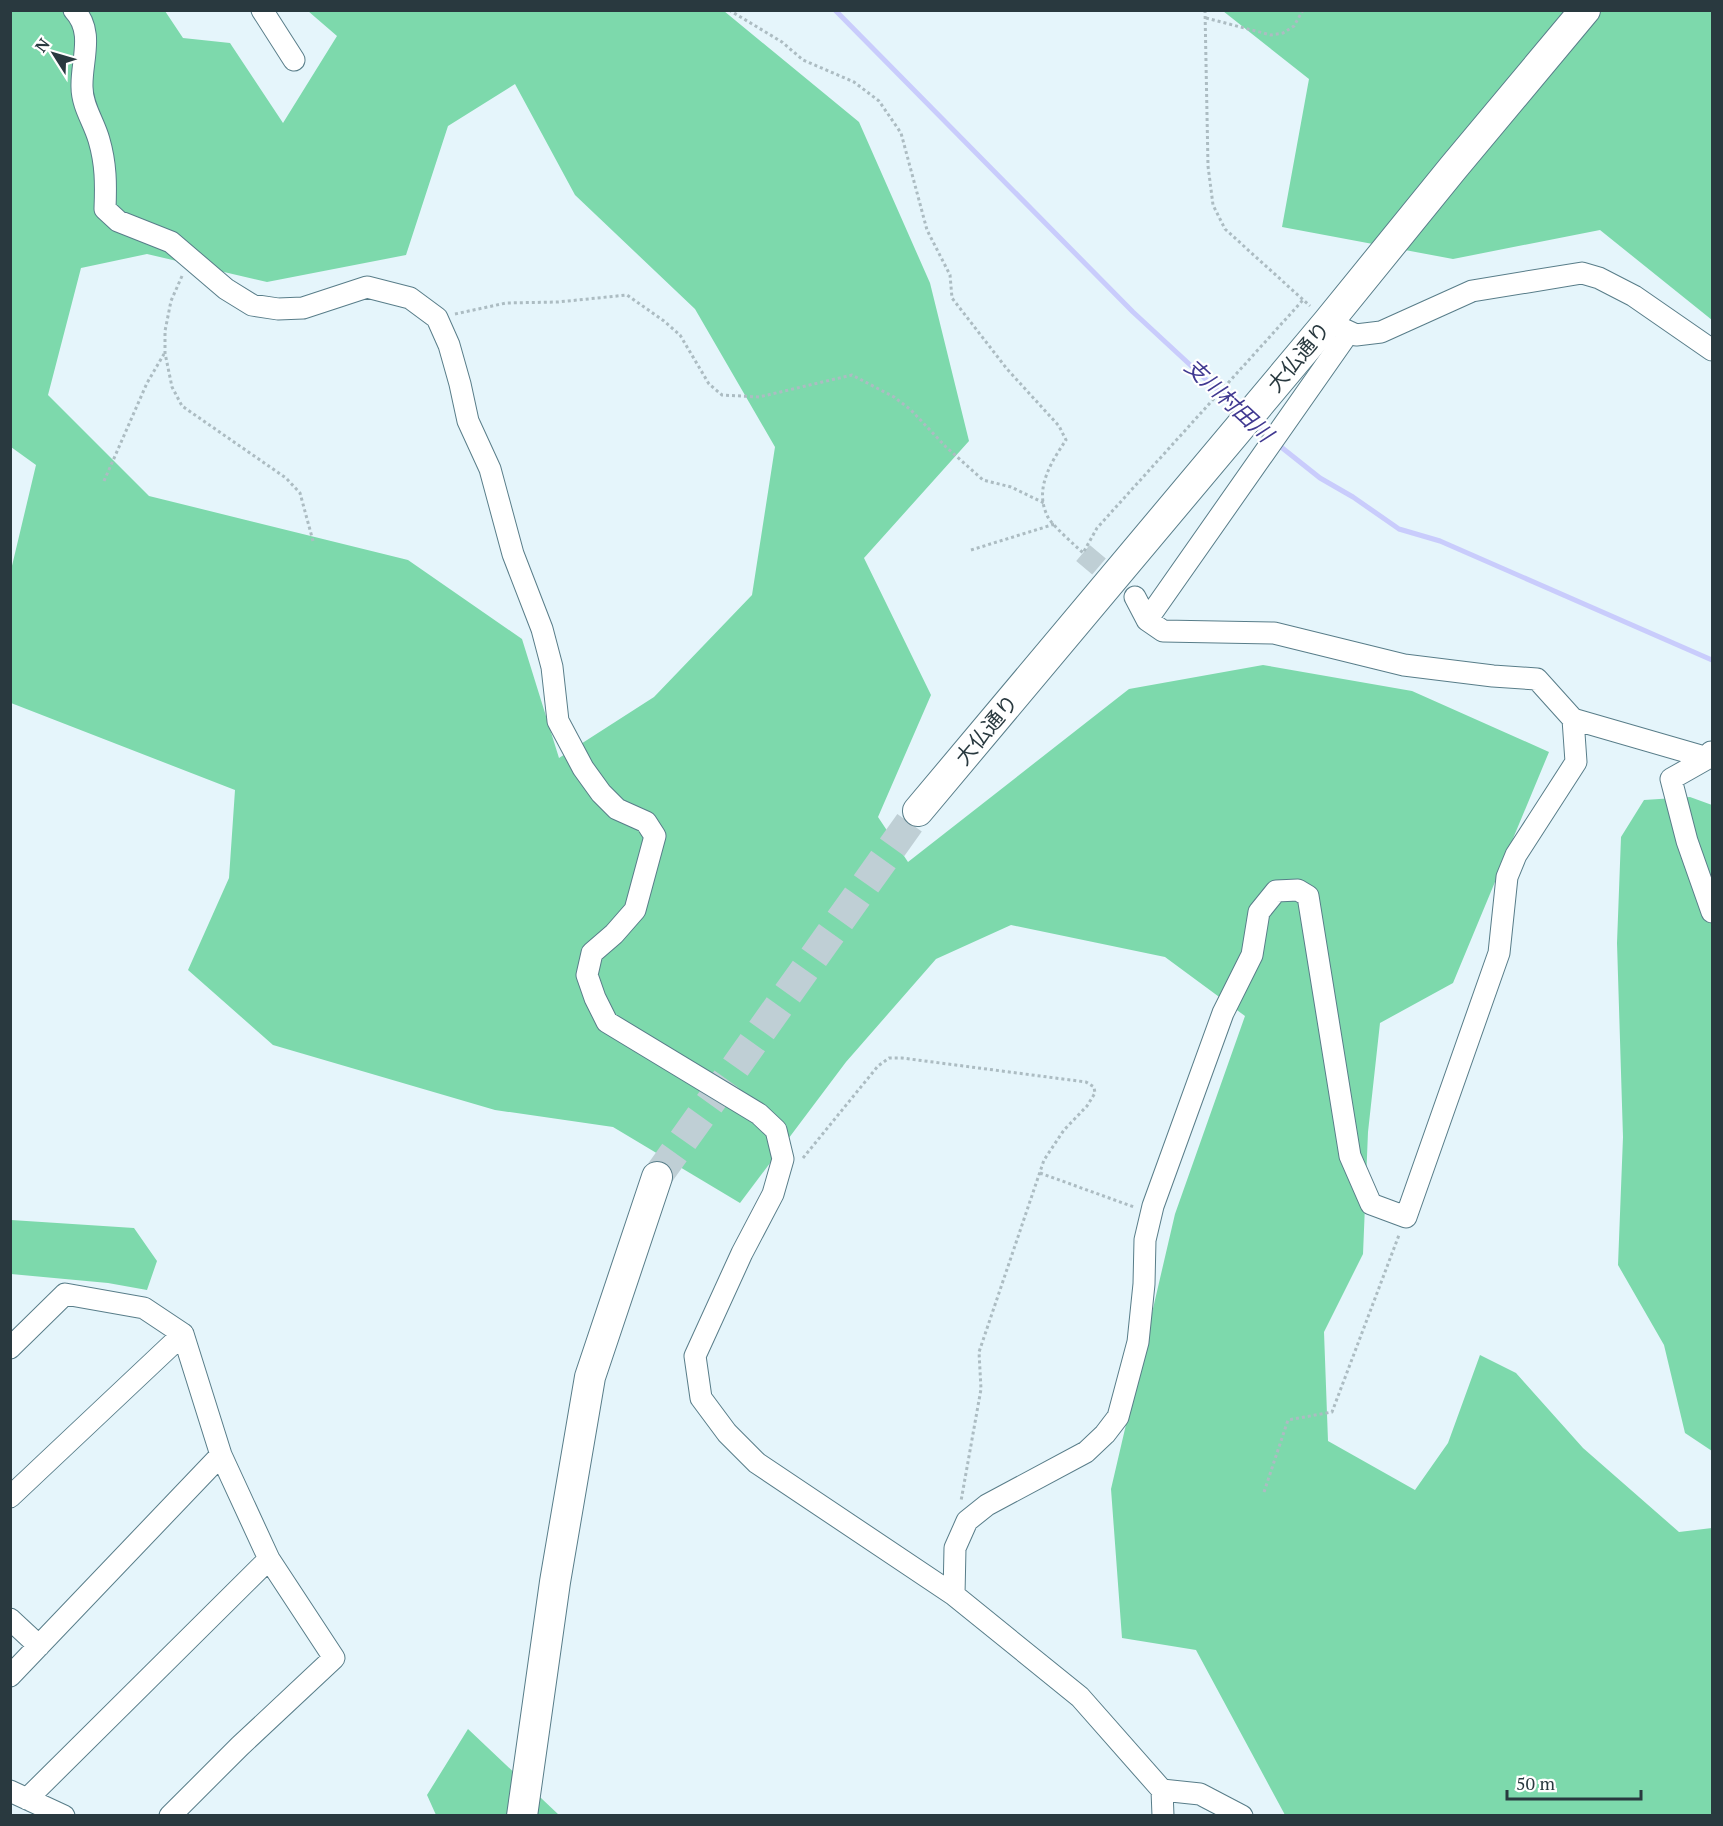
<svg xmlns="http://www.w3.org/2000/svg" width="1723" height="1826" viewBox="0 0 1723 1826" font-family="'PT Serif','Noto Sans JP',serif">
<style>
.forest{fill:#7dd9ac;fill-rule:evenodd}
.lines{fill:none;stroke-linecap:round;stroke-linejoin:round}
.stream{stroke:#c9ccfc;stroke-width:5}
.street-tunnel{stroke:#bfcfd5;stroke-width:21;stroke-dasharray:21 10;stroke-linecap:butt}
.secondary-tunnel{stroke:#bfcfd5;stroke-width:30;stroke-dasharray:30 15;stroke-linecap:butt}
.street-casing{stroke:#587d89;stroke-width:23}
.secondary-casing{stroke:#587d89;stroke-width:32}
.path{stroke:#acbcc2;stroke-width:3;stroke-dasharray:3 3;stroke-linecap:butt}
.street{stroke:#fff;stroke-width:21}
.secondary{stroke:#fff;stroke-width:30}
.labels{text-anchor:middle;stroke-width:4.5;stroke-linejoin:round;paint-order:stroke}
.street-label{font-size:21px;fill:#29393f;stroke:#fff}
.water-label{font-size:22px;font-style:italic;fill:#403991;stroke:#fff}
</style>
<rect width="100%" height="100%" fill="#e5f5fb"/>
<path class="forest" d="M11,11h154l18,27 47,5 53,80 54,-87 -29,-25h416l135,111 71,161 39,158 -105,117 67,137 -53,122 30,45 221,-173 134,-24 149,26 137,61 -96,231 -73,40 -12,109 -5,122 -39,78 4,109 87,49 33,-47 32,-88 36,18 67,75 96,84 33,-4v287h-427l-89,-165 -74,-12 -11,-149 64,-275 70,-198 -80,-59 -154,-32 -75,34 -90,103 -106,141 -127,-76 -118,-17 -222,-65 -85,-75 41,-92 6,-88 -224,-87v-133l25,-105 -25,-18zM515,84l60,111 120,114 80,138 -23,148 -98,102 -95,61 -37,-119 -114,-79 -259,-64 -101,-101 33,-127 66,-14 120,28 139,-27 42,-129z
M1223,11h489v309l-112,-90 -147,29 -171,-32 27,-148z
M1690,797l22,8v646l-27,-18 -21,-88 -46,-80 5,-128 -6,-194 4,-106 23,-37z
M11,1220l123,8 23,33 -10,29 -39,-7 -97,-9z
M468,1729l91,86h-123l-9,-20z"/>
<g class="lines">
<path class="stream" d="M835,10l298,302 107,99
M1254,423l15,14
M1276,443l44,35 33,19 46,32 41,12 272,119"/>
<path class="street-tunnel" d="M1083,553l52,44"/>
<path class="secondary-tunnel" d="M657,1177l261,-366"/>
<defs>
<path id="street" d="M74,10c21,22 7,51 8,77 0,19 12,35 17,53 7,24 7,44 6,69l13,12 53,21 55,47 26,16 26,4 25,-1 64,-21 43,11 27,20 12,27 11,39 8,37 22,48 23,85 29,75 10,38 6,54 25,47 18,25 16,16 29,13 9,14 -20,74 -21,24 -22,19 -5,22 8,23 12,24 152,92 17,16 7,29 -10,35 -31,59 -47,103 6,42 26,35 30,30 197,132 126,102 82,93 1,26
M262,10l32,50
M1328,322l28,13 25,-3 91,-41 110,-18 17,5 35,18 78,54
M1135,597l12,23 16,11 111,2 130,32 89,11 44,3 36,40 135,39
M1147,620l202,-288
M1711,752l-3,6 -37,21 16,62 25,71
M10,1348l55,-54 79,14 39,26 38,121 48,104 65,99 -94,88 -70,70
M10,1497l173,-163
M954,1595l1,-47 12,-27 20,-16 99,-53 19,-18 13,-17 20,-75 6,-58 1,-44 8,-34 70,-193 29,-58 7,-43 17,-21 22,-1 10,6 42,260 21,48 35,13 93,-264 8,-76 9,-22 60,-93 -3,-43
M10,1619l29,27
M10,1676l211,-221
M1162,1790l38,4 42,22
M10,1791l54,25
M27,1799l242,-240"/>
<path id="secondary" d="M918,811l410,-489 125,-154 132,-158
M522,1816l33,-234 35,-205 67,-200"/>
</defs>
<use href="#street" class="street-casing"/>
<use href="#secondary" class="secondary-casing"/>
<path class="path" d="M729,10l53,32 21,18 51,22 25,19 22,32 26,97 23,45 2,23 55,71 52,57 7,14c-14,21 -32,48 -19,75 3,9 28,30 36,38l14,-25 206,-228
M1205,10l3,156 5,39 12,24 85,77
M1206,18l65,17 12,-2 11,-7 9,-16
M182,276l-11,25 -6,30v22l7,34 10,19 104,72 14,15 13,48
M455,314l51,-11 52,-1 69,-7 37,26 16,14 29,49 13,11 37,2 93,-22 42,22 17,13 35,37 37,33 28,7 33,16
M104,481l43,-98 17,-29
M971,550l84,-26
M803,1158l75,-92 11,-8h13l184,24 8,5 1,6 -8,13 -23,24 -20,30 -65,192 2,37 -20,112
M1040,1173l94,34
M1264,1492l24,-72 44,-8 67,-177"/>
<use href="#street" class="street"/>
<use href="#secondary" class="secondary"/>
</g>
<g class="labels">
<g class="street-label">
<text transform="translate(1299 357) rotate(-50)" y="7">大仏通り</text>
<text transform="translate(987 730) rotate(-50)" y="7">大仏通り</text>
</g>
<g class="water-label">
<text transform="translate(1229 400) rotate(43)" y="8">支川村田川</text>
</g>
</g>
<rect width="1723" height="1826" fill="none" stroke="#29393f" stroke-width="24"/>
<g transform="translate(54 54) rotate(307)" stroke="#ffffff" stroke-width="4.5" paint-order="stroke">
<path d="M0-4.5L10 22L0 15L-10 22Z" fill="#29393f"/>
<text y="-9" font-size="16" font-weight="bold" text-anchor="middle" fill="#29393f">N</text>
</g>
<path d="M1507 1790v9h134v-9" fill="none" stroke="#29393f" stroke-width="3"/>
<text x="1516" y="1790" font-size="18" fill="#29393f" stroke="#ffffff" stroke-width="4.5" paint-order="stroke">50 m</text>
</svg>
